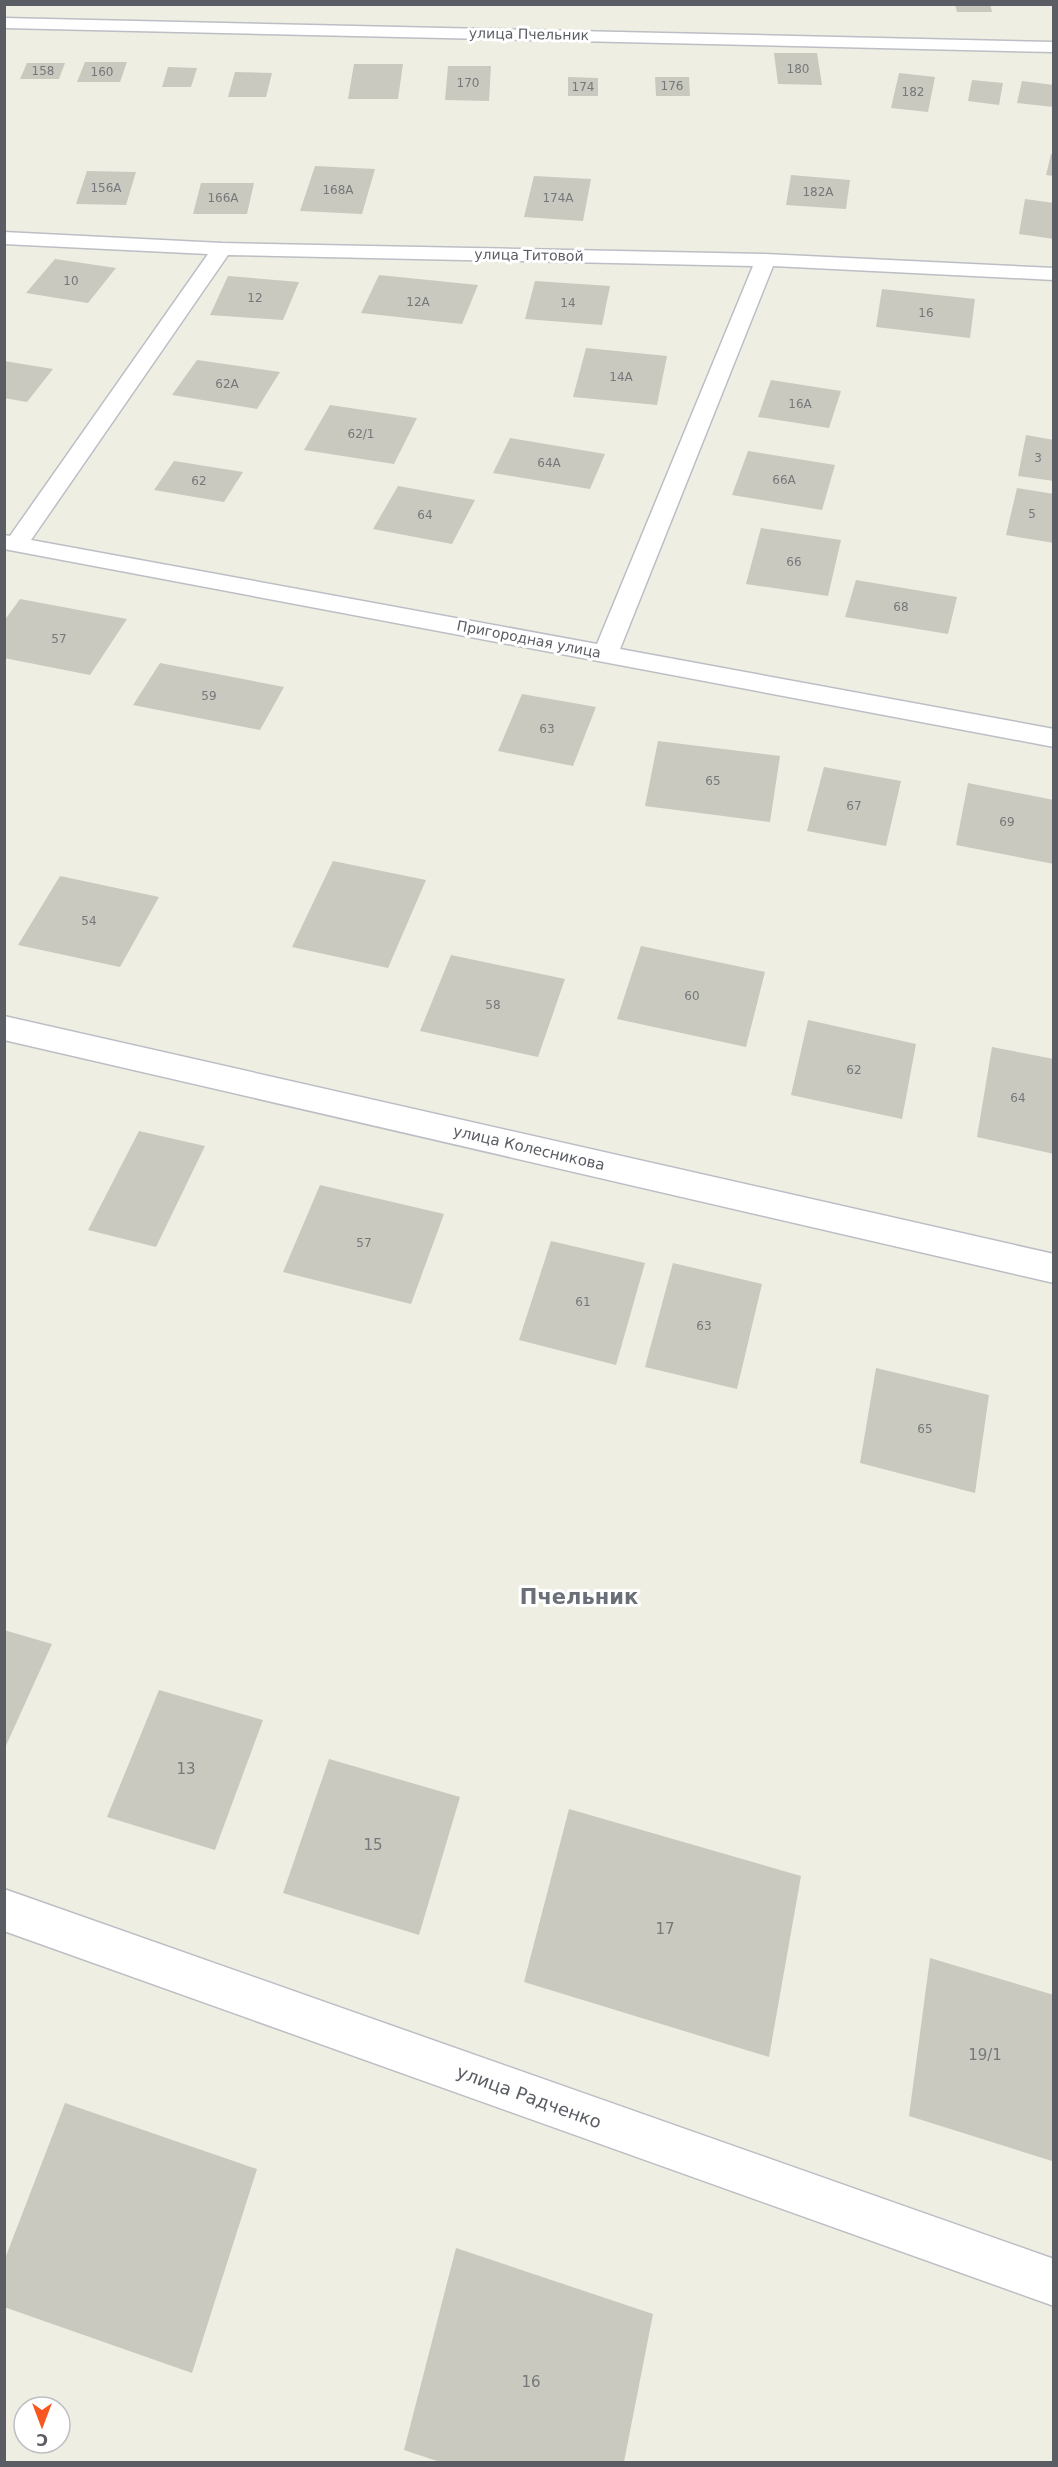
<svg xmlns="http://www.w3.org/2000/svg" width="1058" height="2467" viewBox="0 0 1058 2467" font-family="'DejaVu Sans',sans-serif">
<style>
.building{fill:#c9c9bf}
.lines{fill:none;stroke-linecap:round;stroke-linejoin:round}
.street-casing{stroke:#bcbec5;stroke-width:3}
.street{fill:#fff;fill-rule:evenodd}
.labels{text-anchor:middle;stroke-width:6;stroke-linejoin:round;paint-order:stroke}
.number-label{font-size:12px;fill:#76787b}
.far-street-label{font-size:14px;fill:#5a5d64;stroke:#fff}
.street-label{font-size:15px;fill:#5a5d64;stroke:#fff}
.near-number-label{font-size:15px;fill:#76787b}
.near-street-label{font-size:18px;fill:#5a5d64;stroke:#fff}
.district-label{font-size:21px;font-weight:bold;fill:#6b6f77;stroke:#fff}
</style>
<rect width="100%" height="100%" fill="#efeee2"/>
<path class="building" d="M955,4h35l2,8h-35z
M774,53h43l5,32 -44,-1z
M85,62h42l-7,20h-43z
M27,63h38l-6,16h-39z
M354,64h49l-5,35h-50z
M448,66h43l-2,35 -44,-1z
M168,67l29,1 -6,19h-29z
M235,72l37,1 -6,24h-38z
M899,73l36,4 -7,35 -37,-4z
M568,77l30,1v18h-30z
M655,77h34l1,19h-34z
M972,80l31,3 -4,22 -31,-4z
M1022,81l32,4v22l-37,-4z
M1051,154h3v22l-8,-1z
M315,166l60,3 -13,45 -62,-3z
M87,171l49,1 -10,33 -50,-1z
M791,175l59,5 -4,29 -60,-4z
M534,176l57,3 -8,42 -59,-4z
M201,183h53l-7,31h-54z
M1025,199l29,4v36l-35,-5z
M55,259l61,9 -28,35 -62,-10z
M379,275l99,10 -16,39 -101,-11z
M228,276l71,6 -16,38 -73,-5z
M535,281l75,5 -8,39 -77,-6z
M882,289l93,10 -5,39 -94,-11z
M586,348l81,8 -10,49 -84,-8z
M197,360l83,12 -23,37 -85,-14z
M4,361l49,8 -26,33 -23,-4z
M771,380l70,11 -12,37 -71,-11z
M330,405l87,13 -23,46 -90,-14z
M1026,435l28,5v41l-36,-5z
M510,438l95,16 -15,35 -97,-16z
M748,451l87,14 -13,45 -90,-15z
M174,461l69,11 -19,30 -70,-12z
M398,486l77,14 -23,44 -79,-15z
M1017,488l37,6v49l-48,-8z
M761,528l80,12 -13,56 -82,-12z
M856,580l101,17 -9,37 -103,-17z
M20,599l107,20 -37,56 -86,-17v-37z
M160,663l124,24 -24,43 -127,-25z
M522,694l74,13 -23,59 -75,-15z
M658,741l122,15 -10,66 -125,-16z
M824,767l77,14 -15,65 -79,-15z
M968,783l86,17v64l-98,-19z
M333,861l93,19 -38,88 -96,-21z
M60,876l99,21 -39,70 -102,-22z
M641,946l124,26 -19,75 -129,-28z
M451,955l114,24 -27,78 -118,-26z
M808,1020l108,24 -14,75 -111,-24z
M992,1047l62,12v95l-77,-17z
M139,1131l66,15 -49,101 -68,-17z
M320,1185l124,29 -33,90 -128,-32z
M551,1241l94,22 -29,102 -97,-25z
M673,1263l89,21 -25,105 -92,-22z
M876,1368l113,27 -14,98 -115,-30z
M4,1630l48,14 -48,106z
M159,1690l104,30 -48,130 -108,-33z
M329,1759l131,38 -41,138 -136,-42z
M569,1809l232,67 -32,181 -245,-75z
M930,1958l124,37 -2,166 -143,-45z
M65,2103l192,66 -65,204 -188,-66v-46z
M456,2248l197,66 -29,148h-184l-36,-12z"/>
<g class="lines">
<defs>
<path id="street" d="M4,18l1050,24v10l-1050,-24z
M4,232l218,11 543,11 289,14v12l-281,-14 -153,383 434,80v18l-1050,-198v-14l6,1 198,-282 -204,-10zM228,255l525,11 -156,378 -566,-104z
M4,1016l1050,238v29l-1050,-243z
M4,1889l1050,370v47l-1050,-375z"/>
</defs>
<use href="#street" class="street-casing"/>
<use href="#street" class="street"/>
</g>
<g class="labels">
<g class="number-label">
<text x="798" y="73">180</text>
<text x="43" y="75">158</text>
<text x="102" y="76">160</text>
<text x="468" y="87">170</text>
<text x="672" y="90">176</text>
<text x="583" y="91">174</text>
<text x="913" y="96">182</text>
<text x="106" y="192">156А</text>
<text x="338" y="194">168А</text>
<text x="818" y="196">182А</text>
<text x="223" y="202">166А</text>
<text x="558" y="202">174А</text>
<text x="71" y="285">10</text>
<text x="255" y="302">12</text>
<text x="418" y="306">12А</text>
<text x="568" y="307">14</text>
<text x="926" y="317">16</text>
<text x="621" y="381">14А</text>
<text x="227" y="388">62А</text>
<text x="800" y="408">16А</text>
<text x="361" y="438">62/1</text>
<text x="1038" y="462">3</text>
<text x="549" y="467">64А</text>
<text x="784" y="484">66А</text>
<text x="199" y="485">62</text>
<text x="1032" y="518">5</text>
<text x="425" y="519">64</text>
<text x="794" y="566">66</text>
<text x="901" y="611">68</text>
<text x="59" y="643">57</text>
<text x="209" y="700">59</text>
<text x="547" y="733">63</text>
<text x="713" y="785">65</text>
<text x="854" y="810">67</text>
<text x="1007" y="826">69</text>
<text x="89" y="925">54</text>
<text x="692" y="1000">60</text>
<text x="493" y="1009">58</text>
<text x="854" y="1074">62</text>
<text x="1018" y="1102">64</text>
<text x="364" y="1247">57</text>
<text x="583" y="1306">61</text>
<text x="704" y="1330">63</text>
<text x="925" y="1433">65</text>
</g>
<g class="far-street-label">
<text transform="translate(529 34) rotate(1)" y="5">улица Пчельник</text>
<text transform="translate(529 255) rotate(1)" y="5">улица Титовой</text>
<text transform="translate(529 639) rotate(11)" y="5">Пригородная улица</text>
</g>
<g class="street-label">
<text transform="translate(529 1148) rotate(13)" y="5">улица Колесникова</text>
</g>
<g class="near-number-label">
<text x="186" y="1774">13</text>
<text x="373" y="1850">15</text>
<text x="665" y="1934">17</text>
<text x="985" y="2060">19/1</text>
<text x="531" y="2387">16</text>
</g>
<g class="near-street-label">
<text transform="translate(529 2097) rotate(20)" y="6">улица Радченко</text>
</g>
<g class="district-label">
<text x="579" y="1604">Пчельник</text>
</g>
</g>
<rect width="1058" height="2467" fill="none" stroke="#5a5d64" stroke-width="12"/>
<g transform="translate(42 2425) rotate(180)"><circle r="28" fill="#ffffff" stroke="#bdbec1" stroke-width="1.5"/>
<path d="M0-4.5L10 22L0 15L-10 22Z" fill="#f8581f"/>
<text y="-9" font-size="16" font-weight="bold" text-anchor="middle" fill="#5a5d64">С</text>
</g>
</svg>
